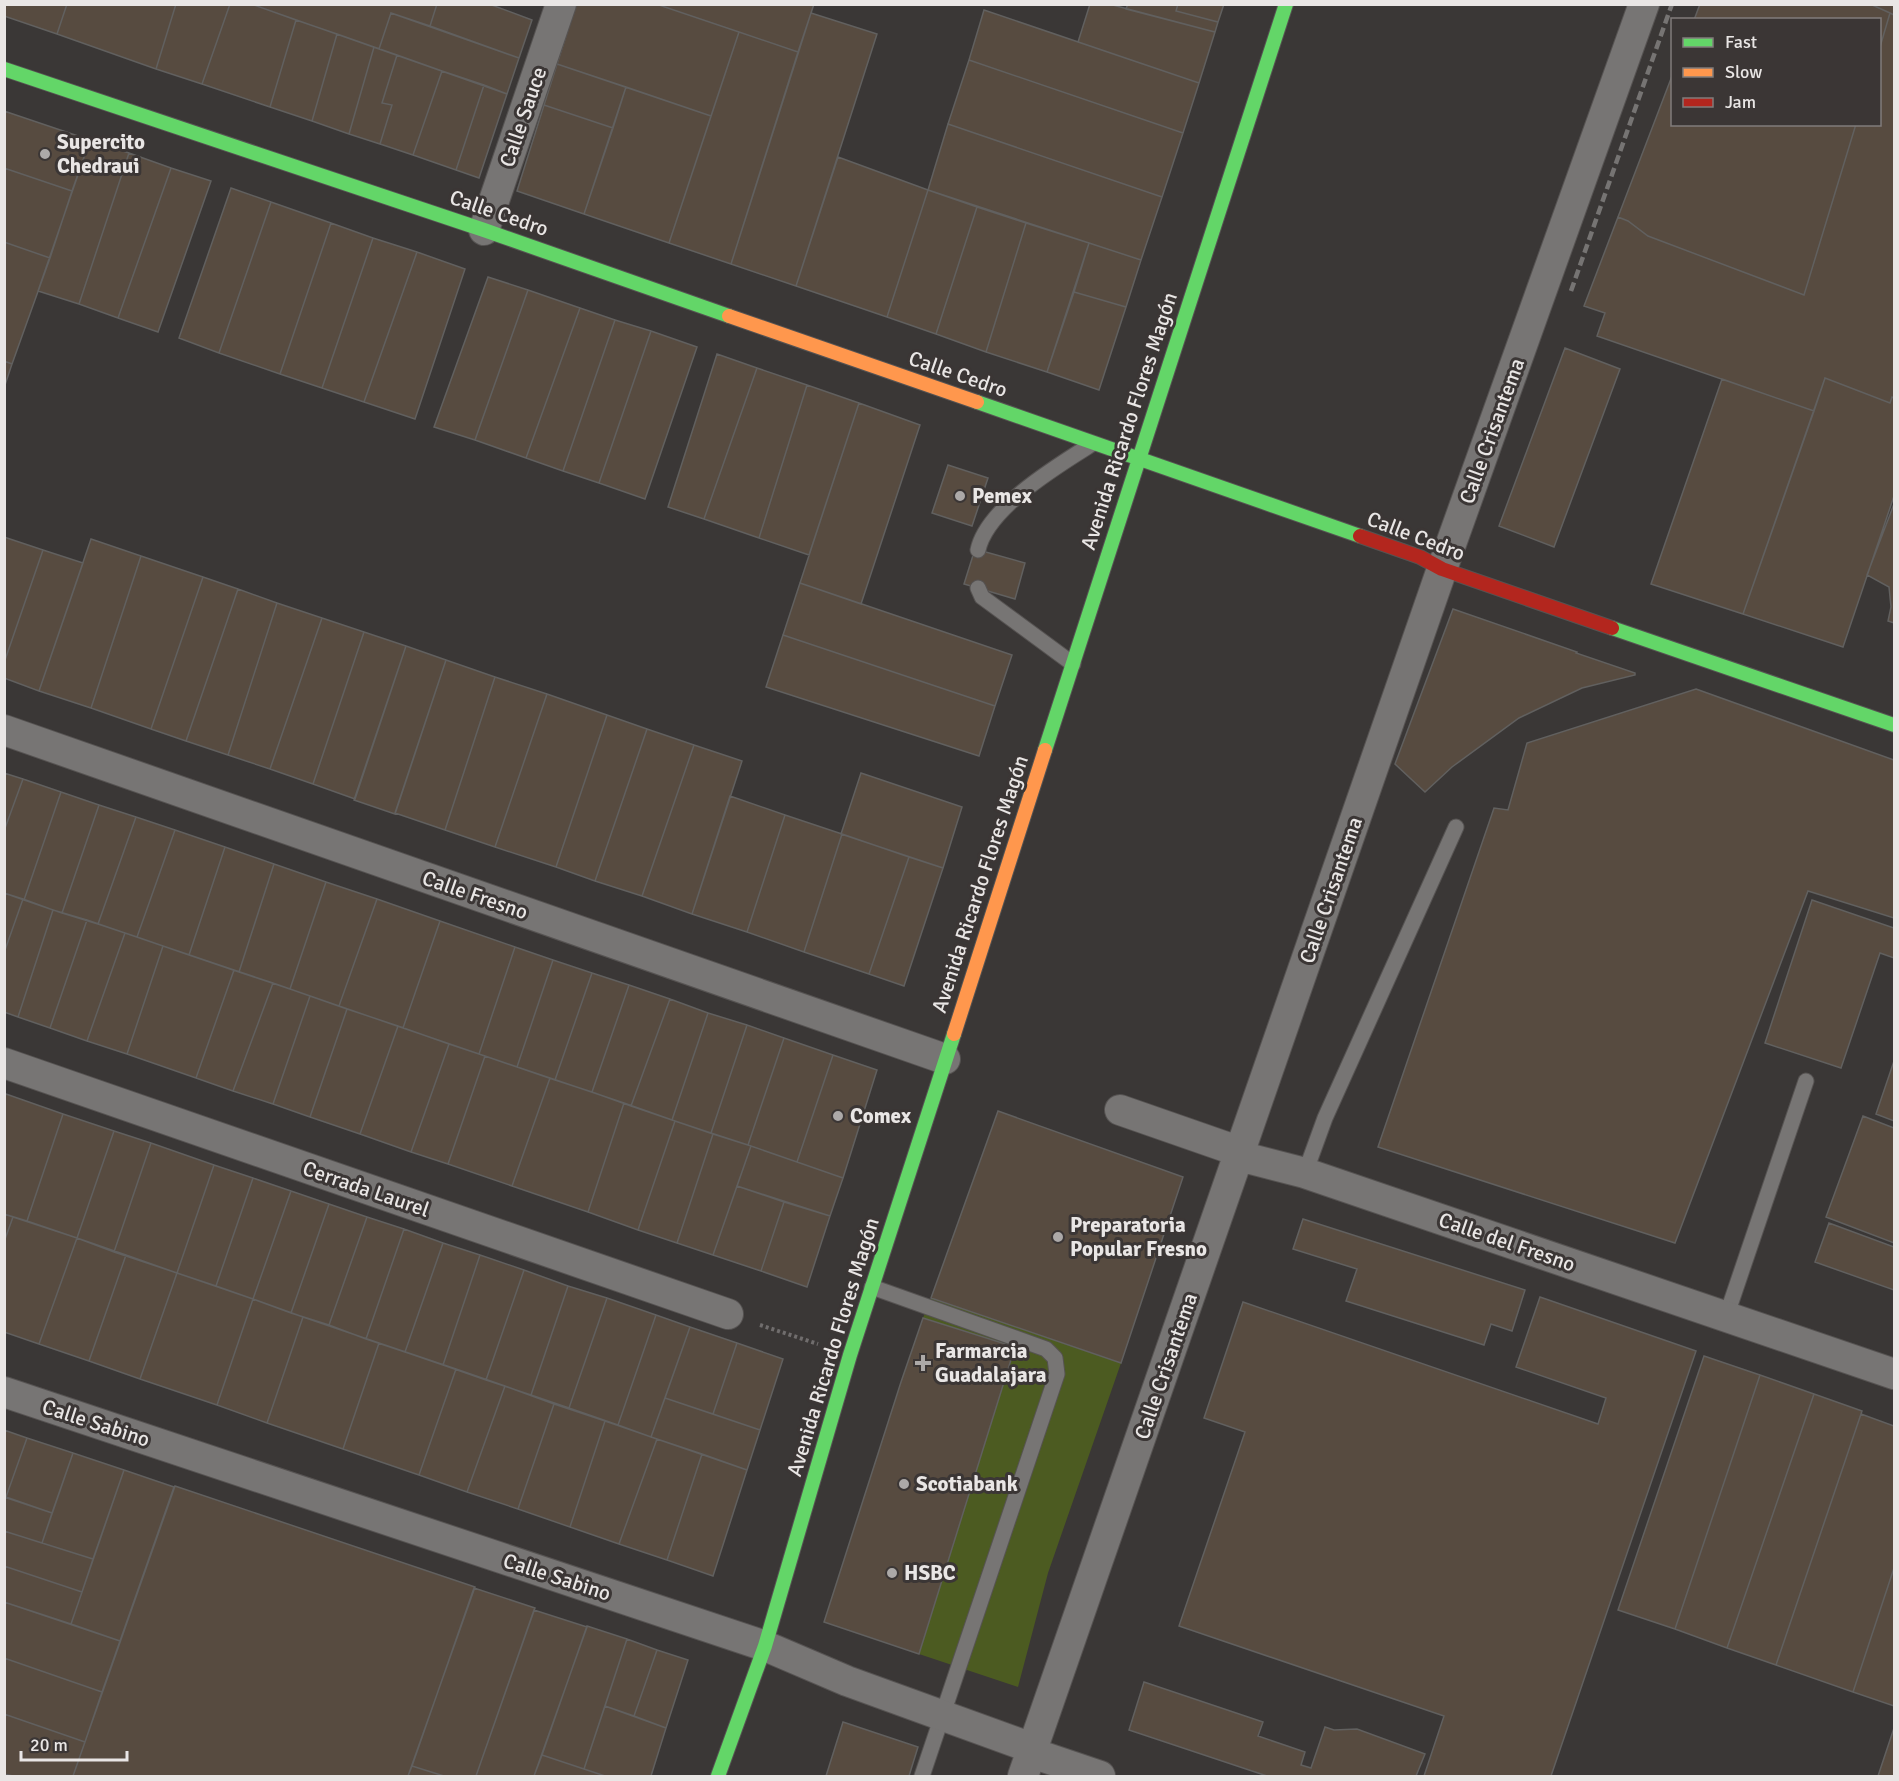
<svg xmlns="http://www.w3.org/2000/svg" width="1899" height="1781" viewBox="0 0 1899 1781" font-family="Signika,sans-serif">
<style>
.green{fill:#4c5b21}
.building{fill:#574b40;stroke:#61605f;stroke-width:1.5}
.lines{fill:none;stroke-linecap:round;stroke-linejoin:round}
.lane-casing{stroke:#565352;stroke-width:17}
.street-casing{stroke:#565352;stroke-width:32}
.fast-casing{stroke:#565352;stroke-width:16}
.slow-casing{stroke:#565352;stroke-width:16}
.jam-casing{stroke:#565352;stroke-width:16}
.path{stroke:#706d6d;stroke-width:4;stroke-dasharray:3 3;stroke-linecap:butt}
.lane{stroke:#777574;stroke-width:15}
.street{stroke:#777574;stroke-width:30}
.fast{stroke:#63d668;stroke-width:14}
.slow{stroke:#ff974d;stroke-width:14}
.jam{stroke:#b3261e;stroke-width:14}
.rail{stroke:#767473;stroke-width:4.5;stroke-dasharray:9 4.5;stroke-linecap:butt}
.poi-dot{fill:#aca9a8;stroke:#3b3635;stroke-width:2}
.labels{text-anchor:middle;stroke-width:6;stroke-linejoin:round;paint-order:stroke}
.street-label{font-size:21px;fill:#e9e6e5;stroke:#3b3635}
.poi-label{font-size:21px;font-weight:bold;fill:#e9e6e5;stroke:#3b3635;text-anchor:start}
</style>
<rect width="100%" height="100%" fill="#3a3736"/>
<path class="green" d="M931,1298l190,65 -73,210 -30,114 -99,-33 96,-307 -92,-29z"/>
<path class="building" d="M4,4h63l-10,30 -53,-18z
M67,4h109l-20,65 -99,-35z
M176,4h54l-28,80 -46,-15z
M230,4h21l45,16 -26,87 -68,-23z
M251,4h186l-7,22 -39,-13 -12,36z
M437,4h52l43,16 -13,38 -89,-32z
M576,4h80l83,28 -28,84 -154,-52z
M656,4h158l-16,48z
M1090,4h19l106,28 -16,51 -121,-41z
M1128,4h50l-2,7 42,11 -3,10 -89,-23z
M1178,4h46l-6,18 -42,-11z
M1700,4h170l20,9 -10,34v-27h-186z
M1870,4h24v11l-4,-2z
M984,10l215,73 -16,50 -214,-73z
M391,13l128,45 -12,36 -128,-45z
M811,13l66,21 -81,252 -65,-22z
M1890,13l4,2v383l-2,-1 -2,6 -65,-25 -11,33 -217,-75 8,-23 -21,-7 34,-89 10,4 20,15 156,59 52,-171h24v-77z
M296,20l41,14 -25,87 -42,-14z
M739,32l59,20 -67,212 -62,-21z
M337,34l37,13 -25,87 -37,-13z
M374,47l23,8 -15,48 10,2 -12,39 -31,-10z
M397,55l45,16 -29,84 -33,-11 12,-39 -10,-2z
M969,60l214,73 -21,64 -214,-73z
M557,64l69,23 -13,41 -69,-23z
M442,71l42,14 -28,85 -43,-15z
M1672,76v48h184l-52,171 -156,-59 -20,-15 -10,-4z
M484,85l23,9 -28,84 -23,-8z
M626,87l85,29 -42,127 -85,-29z
M544,105l69,23 -29,86 -67,-23z
M4,111l86,29 -18,51 -68,-23z
M948,124l214,73 -21,63 -213,-70z
M90,140l39,13 -50,151 -41,-13z
M129,153l42,15 -53,150 -39,-14z
M838,157l90,33 -41,127 -91,-31z
M4,168l68,23 -22,67 -46,-16z
M171,168l40,13 -53,151 -40,-14z
M231,188l40,14 -52,151 -40,-15z
M928,190l49,17 -41,127 -49,-17z
M271,202l60,21 -51,151 -61,-21z
M977,207l49,16 -40,129 -50,-18z
M331,223l42,15 -51,150 -42,-14z
M1026,223l63,20 -42,129 -61,-20z
M373,238l44,14 -53,150 -42,-14z
M4,242l46,16 -38,106 -8,-3z
M1089,243l52,17 -15,47 -52,-15z
M417,252l48,17 -50,150 -51,-17z
M488,277l40,13 -53,150 -41,-13z
M528,290l52,18 -54,150 -51,-18z
M1074,292l52,15 -27,83 -52,-18z
M580,308l35,12 -52,151 -37,-13z
M615,320l36,11 -52,152 -36,-12z
M651,331l46,16 -52,152 -46,-16z
M1565,348l55,21 -66,178 -55,-21z
M717,354l40,14 -53,151 -36,-12z
M4,361l8,3 -8,24z
M757,368l50,17 -48,153 -55,-19z
M1825,378l65,25 2,-6 2,1v98l-51,151 -100,-33z
M1722,379l92,32 -71,203 -92,-30z
M807,385l52,18 -50,152 -50,-17z
M859,403l61,22 -59,179 -61,-21z
M948,465l40,13 -16,48 -40,-13z
M1894,504v119l-6,-2 3,-14 -2,-20 -22,-12z
M4,537l39,13 -39,113z
M91,539l50,17 -50,152 -52,-17z
M975,549l50,14 -10,36 -51,-15z
M43,550l40,13 -44,128 -35,-13v-15z
M141,556l62,21 -52,152 -60,-21z
M203,577l35,12 -52,152 -35,-12z
M800,583l212,72 -17,51 -212,-71z
M238,589l39,14 -49,152 -42,-14z
M277,603l45,15 -52,151 -42,-14z
M1453,609l124,43 -1,1 59,20v2l-53,13 -63,30 -67,49 -27,25 -30,-28z
M322,618l42,14 -51,152 -43,-15z
M364,632l42,14 -51,153 -42,-15z
M783,635l212,71 -16,50 -213,-69z
M406,646l40,14 -51,154 -41,-14z
M446,660l49,17 -50,153 -50,-17z
M495,677l52,17 -52,153 -50,-17z
M1696,689l198,71v158l-86,-27 -133,352 -297,-96 116,-339 14,2 19,-67z
M547,694l60,21 -51,152 -61,-20z
M607,715l40,14 -52,152 -39,-14z
M647,729l47,16 -52,151 -47,-15z
M694,745l48,16 -50,153 -50,-18z
M4,773l19,6 -19,52z
M861,773l101,34 -19,61 -102,-34z
M23,779l38,13 -37,108 -20,-7v-62z
M61,792l38,13 -37,108 -38,-13z
M730,796l55,19 -38,117 -55,-18z
M99,805l37,12 -38,107 -36,-11z
M785,815l57,19 -38,118 -57,-20z
M136,817l39,13 -38,107 -39,-13z
M175,830l50,17 -36,108 -52,-18z
M842,834l67,23 -40,117 -65,-22z
M225,847l49,17 -35,108 -50,-17z
M909,857l34,11 -39,118 -35,-12z
M274,864l52,18 -36,107 -51,-17z
M326,882l51,17 -38,107 -49,-17z
M4,893l19,6 -19,54z
M23,899l30,11 -35,107 -14,-5v-59z
M377,899l63,22 -37,107 -64,-22z
M1812,900l82,28v30l-14,-5 -39,115 -76,-25z
M53,910l34,10 -37,108 -32,-11z
M87,920l38,13 -38,108 -37,-13z
M440,921l75,26 -36,107 -76,-26z
M125,933l38,13 -36,108 -40,-13z
M163,946l71,24 -38,108 -69,-24z
M515,947l38,13 -36,107 -38,-13z
M553,960l39,13 -37,107 -38,-13z
M234,970l39,13 -40,108 -37,-13z
M592,973l37,12 -37,107 -37,-12z
M273,983l37,13 -37,108 -40,-13z
M629,985l41,14 -39,107 -39,-14z
M310,996l37,13 -37,108 -37,-13z
M670,999l38,14 -36,107 -41,-14z
M347,1009l51,17 -38,108 -50,-17z
M708,1013l39,12 -36,108 -39,-13z
M747,1025l37,13 -36,107 -37,-12z
M398,1026l51,18 -38,108 -51,-18z
M784,1038l49,17 -36,107 -49,-17z
M449,1044l36,12 -37,108 -37,-12z
M833,1055l44,15 -34,108 -46,-16z
M485,1056l65,22 -38,108 -64,-22z
M1894,1061v60l-18,-7z
M550,1078l74,25 -36,109 -76,-26z
M6,1094l57,20 -36,107 -23,-7v-115z
M624,1103l51,18 -37,109 -50,-18z
M998,1111l185,66 -62,186 -190,-65z
M63,1114l51,17 -37,107 -50,-17z
M1863,1116l31,12v115l-68,-26z
M675,1121l38,13 -36,109 -39,-13z
M114,1131l37,12 -37,109 -37,-14z
M713,1134l38,12 -38,109 -36,-12z
M151,1143l63,22 -37,108 -63,-21z
M751,1146l92,32 -13,38 -93,-30z
M214,1165l39,13 -37,108 -39,-13z
M253,1178l38,13 -38,108 -37,-13z
M737,1186l47,16 -23,69 -48,-16z
M291,1191l38,13 -38,109 -38,-14z
M784,1202l46,14 -23,71 -46,-16z
M329,1204l38,13 -38,108 -38,-12z
M4,1214l9,3 -9,25z
M13,1217l64,21 -38,106 -35,-12v-90z
M367,1217l37,12 -38,110 -37,-14z
M1303,1219l222,71 -13,41 -21,-7 -7,21 -138,-44 11,-32 -64,-20z
M1829,1223l65,24v43l-79,-28z
M404,1229l39,14 -38,109 -39,-13z
M77,1238l49,17 -37,106 -50,-17z
M443,1243l37,12 -37,110 -38,-13z
M126,1255l51,18 -37,106 -51,-18z
M480,1255l44,15 -38,110 -43,-15z
M524,1270l44,16 -37,109 -45,-15z
M177,1273l76,26 -36,106 -77,-26z
M568,1286l39,12 -38,110 -38,-13z
M1540,1297l156,54 -145,425h-127l20,-60 -265,-90 66,-194 -41,-14 39,-116 355,122 8,-26 -90,-31z
M607,1298l49,17 -38,110 -49,-17z
M253,1299l50,18 -36,106 -50,-18z
M656,1315l34,12 -39,110 -33,-12z
M303,1317l76,26 -36,106 -76,-26z
M923,1318l92,29 -96,307 -95,-32 77,-240z
M690,1327l47,16 -24,71 -48,-16z
M379,1343l77,26 -37,106 -76,-26z
M737,1343l46,16 -23,71 -47,-16z
M1704,1356l56,19 -85,254 -57,-19z
M456,1369l49,17 -38,106 -48,-17z
M1760,1375l54,19 -87,254 -52,-19z
M505,1386l49,18 -36,105 -51,-17z
M1814,1394l48,17 -86,254 -49,-17z
M665,1398l95,32 -13,40 -96,-33z
M554,1404l51,17 -35,106 -52,-18z
M1861,1414l33,12v142l-41,124 -77,-27z
M605,1421l52,18 -38,105 -49,-17z
M4,1430l23,8 -21,59h-2z
M27,1438l46,15 -21,60 -46,-16z
M657,1439l45,15 -35,106 -48,-16z
M73,1453l51,17 -31,89 -51,-16z
M702,1454l45,16 -34,106 -46,-16z
M124,1470l50,17 -54,154 -49,-17z
M175,1486l300,101 -67,189h-335z
M4,1497l48,16 -10,30 -38,-12z
M4,1531l89,28 -11,33 -78,-26z
M4,1566l78,26 -11,32 -67,-22z
M1894,1568v138l-41,-14z
M474,1588l61,20 -59,168h-32l-32,-10z
M4,1602l116,39 -18,51 -98,-34z
M534,1610l53,17 -53,149h-58z
M587,1626l40,13 -43,130 -42,-14z
M627,1639l30,11 -23,66 -29,-10z
M657,1650l31,10 -22,68 -32,-12z
M4,1658l98,34 -17,50 -81,-28z
M1144,1682l119,40 -5,14 47,16 -4,13 10,3 14,-41 9,3 23,-1 68,25 -9,22h-149l-138,-46z
M605,1706l61,22 -15,48h-46l-21,-7z
M4,1714l81,28 -12,34h-60l-9,-2z
M843,1722l75,25 -9,29h-83z
M1894,1728v48h-16z
M542,1755l63,21h-71z
M412,1766l32,10h-36z"/>
<g class="lines">
<defs>
<path id="lane" d="M978,550c9,-42 79,-84 114,-106
M978,588l4,9 91,67
M1305,1173l20,-55 131,-291
M872,1287l174,62 9,9 2,16 -135,402
M1726,1317l80,-236"/>
<path id="street" d="M484,230l77,-226
M4,730l941,329
M4,1063l724,251
M1120,1110l112,39 7,7 66,17 589,201
M4,1392l761,254 82,35 185,67v5l68,23
M1023,1776l419,-1207 202,-565"/>
<path id="fast" d="M4,69l480,161 245,86
M977,402l383,134
M1612,628l282,97
M1045,750l241,-746
M718,1776l47,-130 85,-291 104,-321"/>
<path id="slow" d="M729,316l248,86
M954,1034l91,-284"/>
<path id="jam" d="M1360,536l60,21 22,12 170,59"/>
</defs>
<use href="#lane" class="lane-casing"/>
<use href="#street" class="street-casing"/>
<use href="#fast" class="fast-casing"/>
<use href="#slow" class="slow-casing"/>
<use href="#jam" class="jam-casing"/>
<path class="path" d="M760,1325l58,19"/>
<use href="#lane" class="lane"/>
<use href="#street" class="street"/>
<use href="#fast" class="fast"/>
<use href="#slow" class="slow"/>
<use href="#jam" class="jam"/>
<path class="rail" d="M1571,291l101,-287"/>
</g>
<g class="poi-dot">
<circle cx="45" cy="154" r="6"/>
<circle cx="960" cy="496" r="6"/>
<circle cx="838" cy="1116" r="6"/>
<circle cx="1058" cy="1237" r="6"/>
<path d="M920 1354h6v6h6v6h-6v6h-6v-6h-6v-6h6z"/>
<circle cx="904" cy="1484" r="6"/>
<circle cx="892" cy="1573" r="6"/>
</g>
<g class="labels">
<g class="street-label">
<text transform="translate(523 117) rotate(-71)" y="7">Calle Sauce</text>
<text transform="translate(499 213) rotate(19)" y="7">Calle Cedro</text>
<text transform="translate(958 374) rotate(19)" y="7">Calle Cedro</text>
<text transform="translate(1129 421) rotate(-72)" y="7">Avenida Ricardo Flores Magón</text>
<text transform="translate(1492 431) rotate(-70)" y="7">Calle Crisantema</text>
<text transform="translate(1416 536) rotate(21)" y="7">Calle Cedro</text>
<text transform="translate(980 884) rotate(-72)" y="7">Avenida Ricardo Flores Magón</text>
<text transform="translate(1331 890) rotate(-71)" y="7">Calle Crisantema</text>
<text transform="translate(475 895) rotate(19)" y="7">Calle Fresno</text>
<text transform="translate(366 1189) rotate(19)" y="7">Cerrada Laurel</text>
<text transform="translate(1507 1242) rotate(19)" y="7">Calle del Fresno</text>
<text transform="translate(833 1347) rotate(-73)" y="7">Avenida Ricardo Flores Magón</text>
<text transform="translate(1166 1366) rotate(-71)" y="7">Calle Crisantema</text>
<text transform="translate(96 1423) rotate(18)" y="7">Calle Sabino</text>
<text transform="translate(557 1577) rotate(18)" y="7">Calle Sabino</text>
</g>
<g class="poi-label">
<text x="57" y="149">Supercito<tspan x="57" dy="24">Chedraui</tspan></text>
<text x="972" y="503">Pemex</text>
<text x="850" y="1123">Comex</text>
<text x="1070" y="1232">Preparatoria<tspan x="1070" dy="24">Popular Fresno</tspan></text>
<text x="935" y="1358">Farmarcia<tspan x="935" dy="24">Guadalajara</tspan></text>
<text x="916" y="1491">Scotiabank</text>
<text x="904" y="1580">HSBC</text>
</g>
</g>
<rect width="1899" height="1781" fill="none" stroke="#e9e6e5" stroke-width="12"/>
<rect x="1671" y="18" width="210" height="108" fill="#3b3635" stroke="#817c7b" stroke-width="1.5"/>
<rect x="1683" y="38" width="30" height="9" fill="#63d668" stroke="#817c7b" stroke-width="1.5"/>
<text x="1725" y="48" font-size="18" fill="#e9e6e5">Fast</text>
<rect x="1683" y="68" width="30" height="9" fill="#ff974d" stroke="#817c7b" stroke-width="1.5"/>
<text x="1725" y="78" font-size="18" fill="#e9e6e5">Slow</text>
<rect x="1683" y="98" width="30" height="9" fill="#b3261e" stroke="#817c7b" stroke-width="1.5"/>
<text x="1725" y="108" font-size="18" fill="#e9e6e5">Jam</text>
<path d="M21 1751v9h106v-9" fill="none" stroke="#e9e6e5" stroke-width="3"/>
<text x="30" y="1751" font-size="18" fill="#e9e6e5" stroke="#3b3635" stroke-width="4.5" paint-order="stroke">20 m</text>
</svg>
